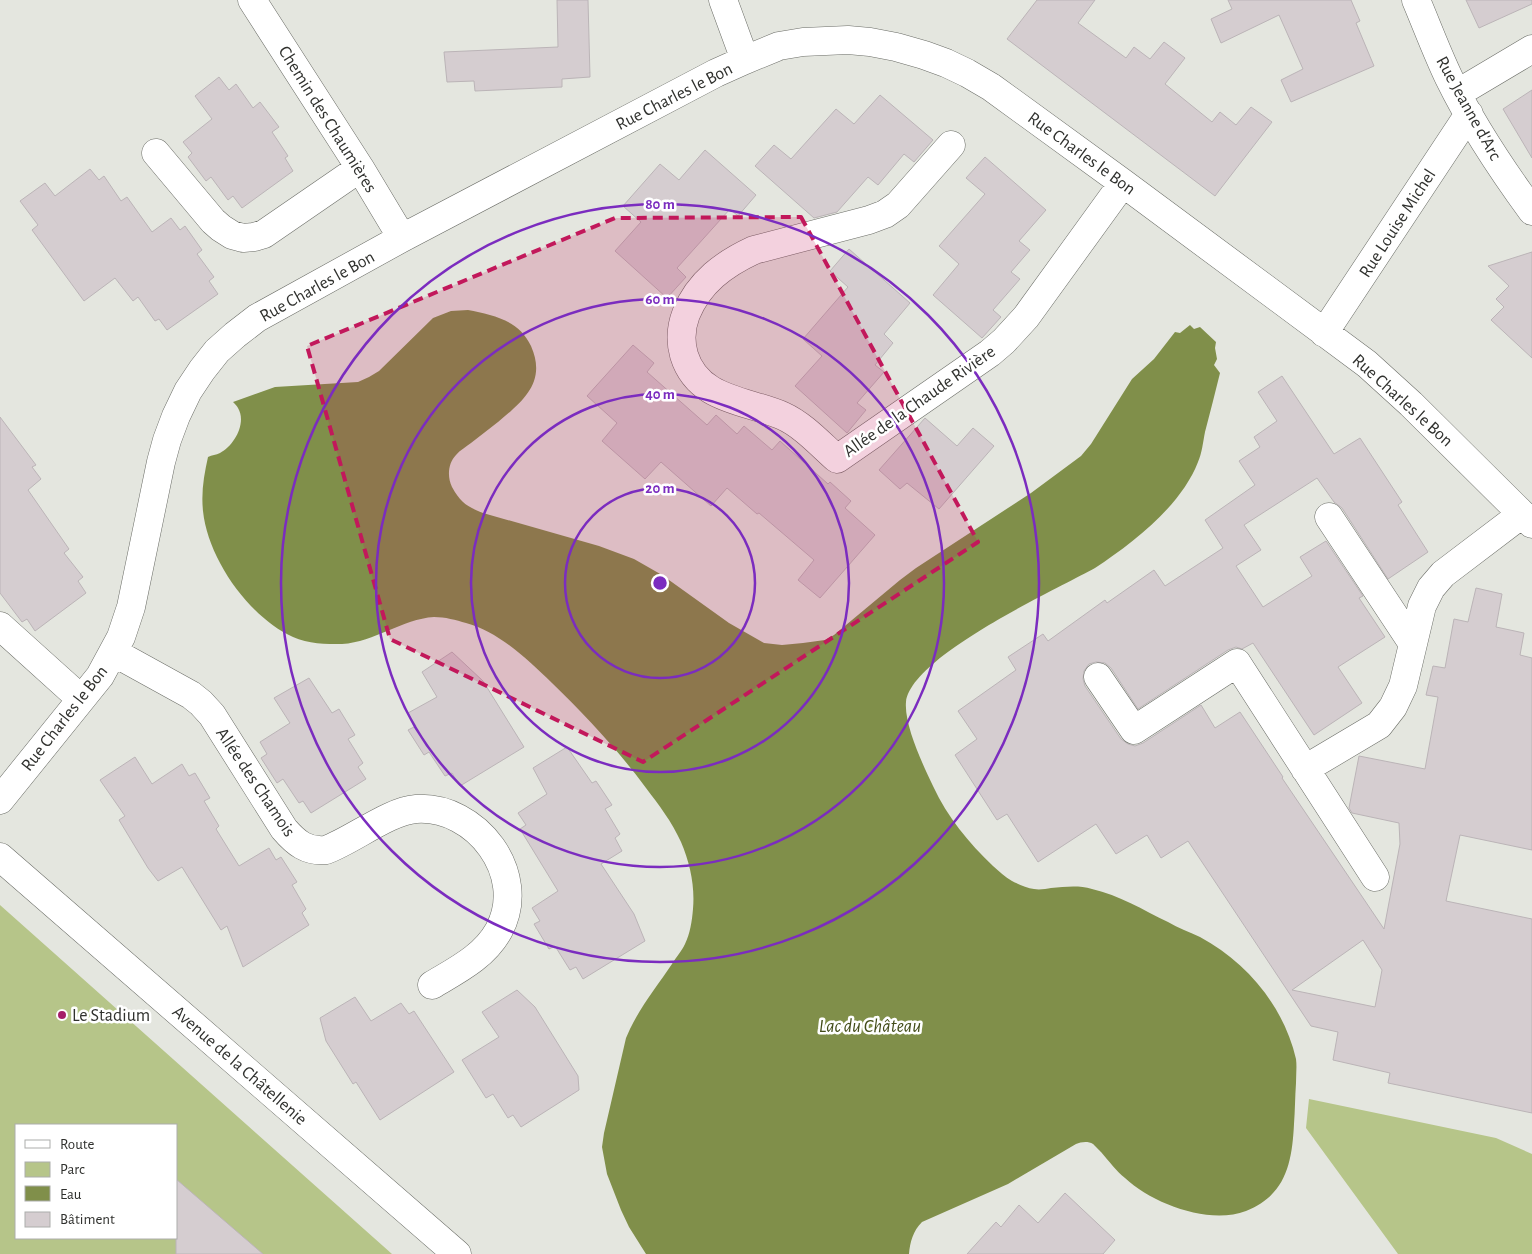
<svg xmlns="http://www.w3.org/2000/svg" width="1532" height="1254" viewBox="0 0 1532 1254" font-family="'Alegreya Sans',sans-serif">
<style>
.green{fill:#b6c589;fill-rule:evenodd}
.water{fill:#808f4a}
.building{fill:#d5cdd0;stroke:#bbb4b7;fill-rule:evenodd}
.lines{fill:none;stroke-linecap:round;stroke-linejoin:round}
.minor-casing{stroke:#6b6d67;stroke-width:29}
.tertiary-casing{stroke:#6b6d67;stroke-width:29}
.minor{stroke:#fff;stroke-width:28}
.tertiary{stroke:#fff;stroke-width:28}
.marked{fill:#c2185b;fill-opacity:0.2;stroke:#c2185b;stroke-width:4;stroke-dasharray:10 6;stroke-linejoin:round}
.ring{fill:none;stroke:#7b2cbf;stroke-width:2.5}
.poi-dot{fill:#a51e69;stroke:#fff;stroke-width:2}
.labels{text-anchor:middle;stroke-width:5;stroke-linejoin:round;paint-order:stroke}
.street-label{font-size:18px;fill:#30312e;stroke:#fff}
.poi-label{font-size:18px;fill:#30312e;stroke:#fff;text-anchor:start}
.water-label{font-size:19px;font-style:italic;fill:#424c18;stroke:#fff}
.centre{fill:#7b2cbf;stroke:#fff;stroke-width:2.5}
.ring-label{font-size:15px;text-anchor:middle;font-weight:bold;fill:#7b2cbf;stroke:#fff;stroke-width:5;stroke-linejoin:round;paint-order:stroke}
</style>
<rect width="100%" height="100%" fill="#e4e6df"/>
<path class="green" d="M0,905l392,349h-392zM16,1125h160v113h-160z
M1309,1099l187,39 36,16v100h-134l-92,-126z"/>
<path class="water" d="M468,310c25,5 51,10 63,36 16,36 -8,55 -33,76 -9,7 -18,14 -27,21 -5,4 -11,7 -15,12 -8,8 -9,22 -4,32 9,16 14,19 31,26l116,33 35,13 28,16 67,48 35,20 18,2 21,-2 22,-3 9,-5 66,-55 16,-12 115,-75 50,-37 10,-12 41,-65 22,-20 21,-27 5,1 10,-8 4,4 6,-2 16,15 -1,6 2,11 -3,6 6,8c-5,20 -10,40 -15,59 -2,10 -3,21 -7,30 -17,44 -65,81 -103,106 -40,22 -184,88 -189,134 -2,23 17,63 27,84 15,32 35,56 60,80 6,5 12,11 19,15 6,3 15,7 22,8 5,1 12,0 17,-1 14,-1 27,-3 41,1 27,6 51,21 76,33 10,6 22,10 32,15 47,25 84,70 96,122 1,8 0,16 0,24 -1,14 -1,28 -2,41 -2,39 -8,71 -48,87 -37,14 -93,-7 -121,-33 -9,-7 -16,-17 -24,-26 0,0 -8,-8 -8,-8 -5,-3 -12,-2 -17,0l-68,40 -86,38c-9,9 -12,20 -13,32h-263l-17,-27 -8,-17 -14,-36 -5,-27 2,-14 22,-95 4,-9c11,-23 28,-44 42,-65 4,-7 10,-13 13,-20 5,-10 7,-23 8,-35 2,-23 -3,-46 -12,-67 -9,-20 -22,-37 -35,-54 -28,-38 -60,-72 -94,-105 -24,-23 -54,-52 -86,-60 -10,-3 -21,-6 -32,-6 -32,2 -59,25 -92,27 -16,0 -34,0 -49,-7 -44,-20 -85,-78 -90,-126 -2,-19 1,-36 5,-54 4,-2 8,-2 12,-4 14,-7 27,-30 18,-45 -1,-2 -3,-4 -5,-6l42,-15 83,-5 11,-5 10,-6 54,-53 18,-7z"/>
<path class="building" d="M557,0h31l2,77 -28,2v8l-87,4 -1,-10 -27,1 -3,-30 114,-5z
M1037,0h58l-17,23 48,35 8,-11 16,12 14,-17 21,16 -20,26 47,38 8,-10 16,13 15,-18 21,15 -57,74 -208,-157z
M1228,0h123l9,21 -4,2 18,43 -83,36 -10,-22 22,-11 -24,-54 -58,28 -10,-24 21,-10z
M1466,0h66v4l-53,24z
M219,77l10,13 7,-6 17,24 7,-6 19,25 -7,5 16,24 -3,2 8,13 -51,37 -9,-12 -5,4 -17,-23 -5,4 -18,-24 4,-4 -9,-11 29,-23 -17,-23z
M1532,90v68l-29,-49z
M880,95l53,45 -19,22 -10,-8 -26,31 -10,-8 -31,35 -23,6 -59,-52 19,-21 17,14 45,-50 18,15z
M705,150l51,45 -18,21 -8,-7 -53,59 9,9 -19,21 -52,-47 26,-29 -18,-16 37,-42 19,16z
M985,157l61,53 -27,31 11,9 -19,22 9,7 -27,31 8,7 -19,21 -49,-43 26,-31 -20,-18 46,-52 -19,-16z
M90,169l9,11 5,-4 17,25 6,-4 25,35 19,-14 9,12 5,-4 17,24 -5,4 17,23 -5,4 9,13 -51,36 -8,-11 -4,2 -17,-24 -5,4 -18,-23 -31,23 -52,-71 6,-5 -18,-24 25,-18 10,13z
M849,249l61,54 -26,31 9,9 -18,22 9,7 -27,31 9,7 -19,23 -52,-47 27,-30 -19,-17 45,-52 -18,-16z
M1532,252v106l-41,-38 13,-13 -8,-8 13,-13 -21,-20z
M633,345l21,18 -7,9 60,53 9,-10 21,19 7,-8 28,24 8,-9 48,43 2,-2 21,19 -6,7 30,27 -55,63 -22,-18 16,-20 -55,-47 -2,1 -30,-26 -16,18 -50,-44 -16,17 -43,-38 15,-18 -30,-27z
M1282,376l52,78 26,-16 42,64 -4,3 30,47 -40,27 -46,-71 -8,-6 -17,-24 -73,47 17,25 -25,16 27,41 49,-31 -12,-19 26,-16 37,55 -4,2 26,39 -47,30 24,36 -48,32 -61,-92 -11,6 -6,-2 -8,3 -90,59 -27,-41 -6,-5 -9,-1 -7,2 -5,7 -1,8 2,7 36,53 7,5 7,2 8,-3 58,-38 14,23 25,-16 43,65 -1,1 102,151 16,-85 -1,-21 -47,-10 -3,-5 10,-52 66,13 13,-72 -12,-2 7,-29 12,2 9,-49 14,3 8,-34 26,6 -6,33 28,6 -4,22 12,3v192l-72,-15 -14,66 86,18v194l-144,-30 2,-10 -57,-13 5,-28 -27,-6 -123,-185 -27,17 -14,-23 -31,19 -20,-30 -58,38 -31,-48 -10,6 -42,-65 22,-16 -19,-28 58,-41 -8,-13 35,-23 5,7 57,-41 2,3 47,-33 11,16 58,-38 -18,-28 50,-35 -16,-24 21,-14 -6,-10 23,-16 -19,-29zM1363,940l19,30 -7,37 -83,-17z
M0,417l36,48 -4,2 9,12 -13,11 41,59 -5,4 19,24 -5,4 8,12 -51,38 -8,-12 -5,3 -22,-29z
M925,418l32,28 16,-18 21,18 -55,63 -32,-26 -7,6 -21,-19z
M452,652l31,29 41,66 -64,39 -8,-13 -7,3 -16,-24 -5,3 -16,-25 8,-4 -8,-13 29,-16 -15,-25z
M309,678l23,35 7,-4 16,26 -7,4 15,24 -5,4 8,12 -55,34 -8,-12 -4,2 -16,-24 -6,4 -16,-25 6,-4 -7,-12 30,-19 -16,-25z
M567,747l25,36 4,-2 16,24 -7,4 15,25 -5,4 7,13 -21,13 33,50 11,27 -62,38 -7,-12 -6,3 -15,-24 -6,3 -15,-25 6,-3 -8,-13 26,-17 -38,-62 6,-4 -8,-12 29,-19 -14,-26z
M135,757l17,27 30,-20 7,12 6,-3 15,25 -6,3 15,25 -3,3 23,37 30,-18 7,12 5,-3 16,25 -5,3 14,24 -4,4 7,12 -66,42 -16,-41 -6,4 -39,-63 -24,14 -10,-13 -29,-48 6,-4 -25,-36z
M517,990l18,17 43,69 1,14 -58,37 -8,-12 -5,3 -15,-24 -7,4 -24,-38 37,-23 -17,-25z
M355,997l16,24 30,-18 8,11 5,-3 40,61 -74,48 -24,-38 -3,2 -27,-43 -6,-23z
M176,1179l87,75h-87z
M1065,1193l50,47 -12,14h-136l29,-32 5,5 18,-22 19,18z"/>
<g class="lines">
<defs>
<path id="minor" d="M252,0l108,168 42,70
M723,0l22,60
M1416,0c11,26 21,53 33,78 22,45 53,92 83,133
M1458,93l74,-44
M951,145l-53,60 -13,9 -16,6 -115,30c-30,14 -55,32 -68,64 -5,13 -6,27 -2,41 14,46 63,45 99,61 20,9 37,28 54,43l153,-106 14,-12 22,-24 97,-134
M156,153l57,68 8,7 11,7 11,3 11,-1 10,-3 96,-66
M1324,333l145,-219
M1329,517l84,127
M0,626l81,73
M113,652l78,43 10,8 11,12 72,114c12,14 23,23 42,21 27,-10 63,-39 90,-41 60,-4 113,65 83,121 -15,27 -42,40 -67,55
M1098,677l36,53 103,-67 138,214
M1305,769l74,-44 14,-18 10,-21 19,-80 9,-18 12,-14 79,-60
M0,800l100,-124 13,-24 8,-15 10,-30 30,-145 6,-22 9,-24 12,-25 14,-21 15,-19 18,-16 22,-17 145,-80 314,-165 29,-13 34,-14 24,-4 45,-2 22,2 26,5 28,8 22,8 21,10 24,14 132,96 244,181 44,40 121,120"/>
<path id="tertiary" d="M0,857l457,397"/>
</defs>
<use href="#minor" class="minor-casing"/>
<use href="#tertiary" class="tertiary-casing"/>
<use href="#minor" class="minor"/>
<use href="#tertiary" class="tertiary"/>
</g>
<path class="marked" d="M801,217l177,325 -335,220 -253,-123 -83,-293 308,-128z"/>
<g class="ring">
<circle cx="660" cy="583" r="95"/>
<circle cx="660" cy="583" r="189"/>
<circle cx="660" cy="583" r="284"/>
<circle cx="660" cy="583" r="379"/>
</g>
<circle class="poi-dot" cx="62" cy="1015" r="5"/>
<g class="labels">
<g class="street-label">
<text transform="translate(674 96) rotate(-27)" y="6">Rue Charles le Bon</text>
<text transform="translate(1469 108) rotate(61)" y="6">Rue Jeanne d'Arc</text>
<text transform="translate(328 119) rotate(58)" y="6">Chemin des Chaumières</text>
<text transform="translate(1082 153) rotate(36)" y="6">Rue Charles le Bon</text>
<text transform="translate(1397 223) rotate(-57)" y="6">Rue Louise Michel</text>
<text transform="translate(317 286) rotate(-29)" y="6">Rue Charles le Bon</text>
<text transform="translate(1403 400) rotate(42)" y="6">Rue Charles le Bon</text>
<text transform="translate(919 401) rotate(-35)" y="6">Allée de la Chaude Rivière</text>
<text transform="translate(64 718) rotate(-52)" y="6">Rue Charles le Bon</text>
<text transform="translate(256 782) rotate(56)" y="6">Allée des Chamois</text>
<text transform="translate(240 1065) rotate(41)" y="6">Avenue de la Châtellenie</text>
</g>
<g class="poi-label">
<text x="72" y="1021">Le Stadium</text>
</g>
<g class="water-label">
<text x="870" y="1032">Lac du Château</text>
</g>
</g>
<circle cx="660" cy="583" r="8" class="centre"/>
<g class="ring-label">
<text x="660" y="209">80 m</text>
<text x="660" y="304">60 m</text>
<text x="660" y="399">40 m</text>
<text x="660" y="493">20 m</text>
</g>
<rect x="15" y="1124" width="162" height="115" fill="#ffffff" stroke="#acadab"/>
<rect x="25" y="1140" width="25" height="8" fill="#ffffff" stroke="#acadab"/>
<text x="60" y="1149" font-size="15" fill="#30312e">Route</text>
<rect x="25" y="1162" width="25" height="15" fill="#b6c589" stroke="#acadab"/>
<text x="60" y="1174" font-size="15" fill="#30312e">Parc</text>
<rect x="25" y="1186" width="25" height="15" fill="#808f4a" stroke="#acadab"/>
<text x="60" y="1199" font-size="15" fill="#30312e">Eau</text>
<rect x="25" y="1212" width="25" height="15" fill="#d5cdd0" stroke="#acadab"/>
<text x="60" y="1224" font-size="15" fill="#30312e">Bâtiment</text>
</svg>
